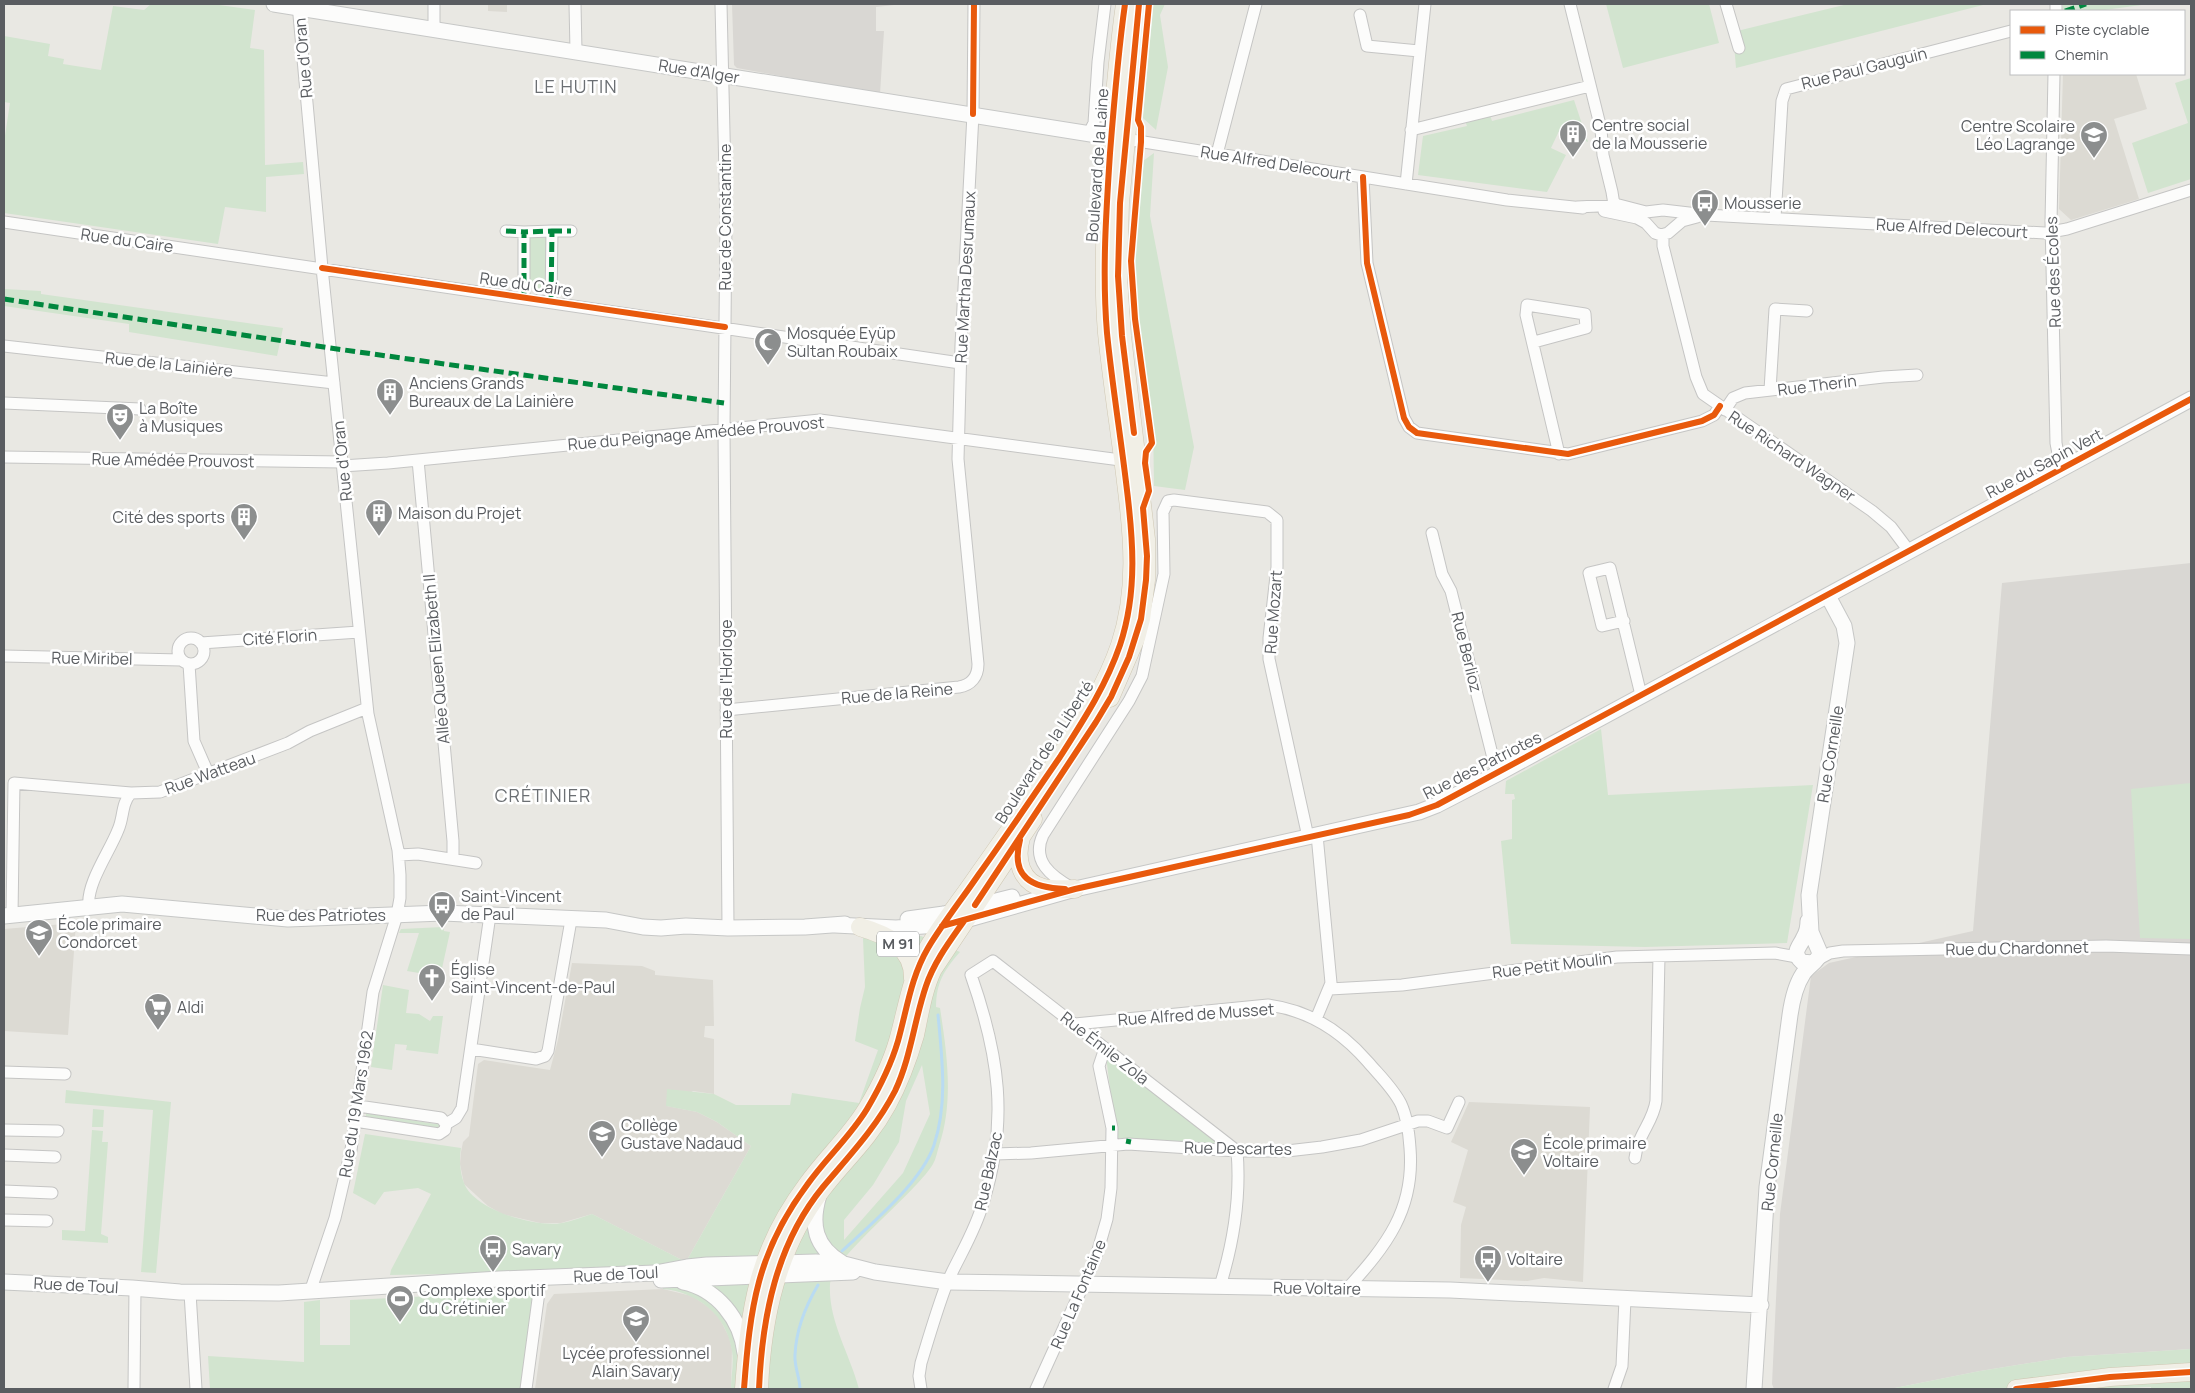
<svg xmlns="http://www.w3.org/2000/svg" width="2195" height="1393" viewBox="0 0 2195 1393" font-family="Manrope,sans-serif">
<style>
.industrial{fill:#d9d7d3}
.education{fill:#dcdad3}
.green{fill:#d2e4cf;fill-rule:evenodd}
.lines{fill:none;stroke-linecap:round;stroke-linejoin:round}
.stream{stroke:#b9dbf2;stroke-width:3}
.street-casing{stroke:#c5c5c4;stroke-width:13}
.secondary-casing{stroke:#c6c7c6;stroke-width:17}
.primary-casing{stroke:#cfc7b3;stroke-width:19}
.street{stroke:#fcfcfb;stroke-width:11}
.secondary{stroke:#fcfcfb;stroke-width:15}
.primary{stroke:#f1efe6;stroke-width:18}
.quiet{stroke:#00873e;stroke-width:5;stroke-dasharray:10 5;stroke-linecap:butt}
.cycleway-casing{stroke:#fff;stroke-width:9}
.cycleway{stroke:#e8590c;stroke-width:6}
.labels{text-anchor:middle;stroke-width:5;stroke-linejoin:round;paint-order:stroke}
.shield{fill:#fff;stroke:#8c8e90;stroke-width:1}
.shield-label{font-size:15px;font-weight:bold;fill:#5a5d61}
.street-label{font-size:16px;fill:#5a5d61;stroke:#fff}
.poi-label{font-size:16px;fill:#5a5d61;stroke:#fff;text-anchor:start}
.neighbourhood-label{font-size:18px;letter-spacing:1px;fill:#6b6f73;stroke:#fff}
</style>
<rect width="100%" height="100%" fill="#e9e8e3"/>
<path class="industrial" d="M732,4h171l-27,3v24h8l-4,63 -143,-26 -3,-3z
M2191,563v786l-124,8 -87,14 -90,18h-116l-2,-5 8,-170 31,-238 18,-13 144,-32 29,-348z"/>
<path class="education" d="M488,4h19v8l-19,-1z
M2063,74h73l11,35 -33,10 25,80 -68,21 -12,-11z
M76,923l-8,112 -64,-4v-102z
M572,963l70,3 13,5v4l58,5 1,46h-9l-1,11 10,2v55l-21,-3 -26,15 30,6 20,10 34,24 -65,116 -94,-48 -31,9h-21l-38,-9 -14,-8 -24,-22 -4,-20 1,-12 2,-10 6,-6 9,-72 6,-4 66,10 8,-30z
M1469,1102l121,5 -7,175 -39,-4 -17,3 -67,-3 1,-53 5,-18 -13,-5 15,-52 -17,-8z
M663,1289l29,7 15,10 12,11 10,20 3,12 -1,40h-196l12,-85 7,-10z"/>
<path class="green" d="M151,4h61l43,6 -5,38 14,2 1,115 38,-3 1,12 -38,3v35l-41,-5 -7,37 -214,-31v-71l6,-39 -6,-1v-66l46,8 -2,12 16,3 -1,5 38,6 12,-64 31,4z
M1153,4h12l-5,11 8,52 -12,63 -13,-12z
M1606,4h103l10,39 -96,25z
M1848,4h139l-251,64 -3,-36z
M2063,4h86l-52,7h-34z
M2191,78v101l-43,14 -16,-50 56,-20 -13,-40z
M1574,100l14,42 -28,-13 -9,19 15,7 -19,37 -129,-17 5,-39 44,-10 -3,-8 25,-6 3,9z
M1154,153l-4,63 44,231 -9,43 -31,-4 -1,-67 -17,-118 -2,-39 3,-60 6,-41z
M526,238h22v54l-22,-4z
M4,289l37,2v3l242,34 -6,28 -148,-24v-8l-125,-18z
M1601,729l7,66 205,-10 -26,158 -142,4 -134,-3 -10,-103 11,-2v-39l3,-1 -1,-5h-9l1,-13z
M2191,783v156l-51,-1 -9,-149z
M443,927l1,4 6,1 -9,41 -4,3 -30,-5 12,-38h-20l2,-4z
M921,936l39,16c-16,18 -24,31 -24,55l4,1c7,46 14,93 -1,138 -2,6 -3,13 -6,18 -17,29 -102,95 -103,120 -2,37 20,70 29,105h-128c0,-13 3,-25 1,-38 -5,-36 -35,-59 -69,-62l-1,-24 -161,8 -111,2 1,-5 40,-76 -13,-6 -34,4 -9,13 -22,-12 12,-59 96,14c-2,11 -1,25 3,35 10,27 72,45 98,40 10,-2 20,-6 30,-9l94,48 65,-116 -34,-24 -20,-10 -31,-6 1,-17 47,5 22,11h54l2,-12 67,10 19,-53 -23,-9 5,-33 5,-21 -2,-49 21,3zM922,1065l8,49 -27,59 -59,67v-20l29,-35 26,-43 7,-41z
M383,985l26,5 -3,23 13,1 11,7 3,-5h10l-5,38 -32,-4 1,-5 -12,-1 -3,26 -21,-3z
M1106,1056l115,90 -105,-8z
M66,1090l105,12 -15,171 -15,-1 12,-162 -88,-7z
M93,1109l11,1 -1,17h-11z
M367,1110l3,1 1,3 65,10 4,-2 2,4 -4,4 -1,-2 -65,-10 -7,1z
M92,1130l11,1 -1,11h6l-7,92 7,3v6l-46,-3v-10l23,1z
M534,1291l-13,98h-311l-2,-33 96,6v-60l16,-2v45h30v-45z
M2191,1349v40h-40v-2l-47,2h-214l90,-18 87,-14z"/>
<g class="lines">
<path class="stream" d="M842,1251c28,-26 80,-69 92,-106 14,-42 8,-87 4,-130
M800,1389c0,-11 -6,-23 -5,-34 1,-26 10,-48 23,-70"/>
<defs>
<path id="street" d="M298,4l24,264 46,446 30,136 2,25v23l-3,17 -24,77 -22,158 -16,68 -25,74
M575,4l1,47
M721,4l5,215 -2,210 4,499
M1570,4l31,125 2,26 9,37 3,19
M1726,4l13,44
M2056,11v-7
M1360,15l7,31 52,5
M434,29v-25
M2054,74l-3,148 5,221 5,26
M1411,130l179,-44
M1089,133l5,-10 4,-61 7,-58
M1125,139l382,61 76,8
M1217,154l39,-150
M1363,177l4,86 37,155 5,9 8,6 151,21 134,-33 12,-6 6,-9
M1406,184l19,-180
M1577,207l42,-2 27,7 17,-2 43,5 339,18 22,-4 124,-39
M1604,211l33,7 9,5 9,10 6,2 7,-2 14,-12 15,-4
M1775,218l7,-117 4,-12 225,-58
M4,222l956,141
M506,231l18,1
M552,231h19
M1663,235v11l33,131 7,17 169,117 19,16 18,24
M524,298v-66l28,-1 -1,71
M1534,342l52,-14 -1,-14 -58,-9 -1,10 33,139
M4,346l330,37
M1770,390l5,-81 32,2
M4,403l136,6
M1725,410l8,-12 12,-5 138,-16 34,-2
M4,457l338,5
M418,460l35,381v18
M342,466l46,-3 432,-43 308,41
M1432,533l10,41 9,17 46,183
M1624,621l-22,5 -13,-53 21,-5 31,127
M178 651a13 13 0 1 1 26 0a13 13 0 1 1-26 0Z
M201,643l158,-11
M4,656l177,4
M189,664l5,77 14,32
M726,710l233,-23c12,-2 19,-10 19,-23l-20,-205 3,-114 12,-231 1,-110
M399,855l19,-1 58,9
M1072,888c-21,-12 -41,-27 -29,-53l86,-134 13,-25 22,-102 -1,-62 5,-11 6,-1 93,12 10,8v47l-8,71v21l39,178
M89,906c-3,-22 21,-55 29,-76 6,-13 3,-26 13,-37
M12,915l2,-132 117,10 29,-1 128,-49 22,-12 57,-23
M1817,960l13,-7 13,-2 263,-5 85,3
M1330,989l72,-4 215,-28 158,-4 22,4
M1316,1019l15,-36 -14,-148
M1075,1024l193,-19c40,5 74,27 100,57 11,13 25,26 33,42 6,13 8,29 9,44 5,62 -24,98 -63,141
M471,1049l65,10 9,-3 3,-5 23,-131
M4,1072l61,2
M355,1121l84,13 6,-4 1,-6 -5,-6 -83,-12
M446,1124l10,-6 6,-10 28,-193
M4,1130l54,1
M995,1154l36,-1 97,-9 109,7h50l35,-4 39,-7 57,-19h10l19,7 12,-26
M4,1155l51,2
M1635,1158c3,-25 18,-35 21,-57l3,-145
M4,1191l48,2
M4,1220l43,1
M190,1293l6,96
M134,1389l1,-101
M526,1389l15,-112
M921,1389l-2,-13 2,-13c8,-26 16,-54 26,-80 12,-27 28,-51 36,-80 26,-82 16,-148 -12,-228l22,-14 244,190c4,47 -3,90 -17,135
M1036,1389l60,-132 11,-38 4,-31 1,-60 -13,-62 6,-18
M1614,1389l8,-23 3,-67"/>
<path id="secondary" d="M274,4l848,135
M4,916l118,-12 166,15 155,-6 163,7 37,7 18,1 25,-2 42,2 77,-1 40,-3
M908,919l36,-5 68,-17
M1808,921c0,5 -1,11 -4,16 -4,10 -13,15 -2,25l10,1
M835,925l61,3 55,-4 124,-35 344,-77 18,-7 60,-31 694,-375
M819,1195c-9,30 -4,52 23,68
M661,1280l192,-8
M4,1282l128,6 48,4 99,1 220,-14 156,-6 32,-6 20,-2 109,-3 28,2 31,8 73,10 502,8 311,15
M683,1282c34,7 58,37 62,71
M1754,1389l13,-202 23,-172c2,-14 5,-29 13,-41 5,-8 15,-12 17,-21l-9,-21 -2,-37 38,-252 -3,-17 -16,-30"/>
<path id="primary" d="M1110,698l26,-60 5,-19 5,-39v-41l-24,-203 -4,-60 2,-73 19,-199
M1021,838c-6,20 -1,45 23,50 10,2 21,1 31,1
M860,927c27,8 54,20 53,52
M744,1389c6,-81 13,-137 63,-204 19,-27 43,-48 60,-76 13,-22 24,-44 31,-68 9,-32 13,-64 30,-93 15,-25 34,-49 51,-74 28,-39 54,-78 81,-117 23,-36 46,-71 60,-112 18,-54 13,-108 6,-163 -6,-50 -14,-99 -19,-149 -5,-59 -1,-120 3,-180 4,-50 8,-100 15,-149
M759,1389c3,-71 18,-142 63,-200 22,-29 46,-49 65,-84 12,-22 21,-46 28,-70 5,-23 8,-45 18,-66l100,-150
M2016,1389l94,-12 81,-5"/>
</defs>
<use href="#street" class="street-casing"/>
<use href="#secondary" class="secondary-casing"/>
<use href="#primary" class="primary-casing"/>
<use href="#street" class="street"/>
<use href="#secondary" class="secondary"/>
<use href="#primary" class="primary"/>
<path class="quiet" d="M2065,11l21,-7
M506,231l18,1
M552,231h19
M524,298v-66l28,-1 -1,71
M4,299l326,49 394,55
M1112,1128h3
M1128,1144l1,-5"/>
<defs>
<path id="cycleway" d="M973,114l1,-110
M1363,177l4,86 37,155 5,9 8,6 151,21 134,-33 12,-6 6,-9
M322,268l403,59
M1134,433l-12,-97 -4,-60 2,-73 19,-199
M1020,840c-10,38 13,48 45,49
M975,905l121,-183 15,-25 18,-40 12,-38 5,-39 1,-24 -4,-48 6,-17 -4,-28 1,-11 6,-9 -17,-124 -4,-58 10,-119v-15l-3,-7 11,-116
M942,926l133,-37 334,-74 28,-10 754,-406
M744,1389c6,-81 13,-137 63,-204 19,-27 43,-48 60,-76 13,-22 24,-44 31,-68 9,-32 13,-64 30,-93 15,-25 34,-49 51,-74 28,-39 54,-78 81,-117 23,-36 46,-71 60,-112 18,-54 13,-108 6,-163 -6,-50 -14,-99 -19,-149 -5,-59 -1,-120 3,-180 4,-50 8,-100 15,-149
M759,1389c3,-71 17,-145 64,-202 26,-31 53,-59 72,-96 16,-34 19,-70 31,-105 8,-24 24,-45 38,-65
M2016,1389l94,-12 81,-5"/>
</defs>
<use href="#cycleway" class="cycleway-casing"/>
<use href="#cycleway" class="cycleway"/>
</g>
<defs>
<symbol id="building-pin" viewBox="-11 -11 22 30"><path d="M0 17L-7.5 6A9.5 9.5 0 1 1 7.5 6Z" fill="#8c8e8e" stroke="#fff"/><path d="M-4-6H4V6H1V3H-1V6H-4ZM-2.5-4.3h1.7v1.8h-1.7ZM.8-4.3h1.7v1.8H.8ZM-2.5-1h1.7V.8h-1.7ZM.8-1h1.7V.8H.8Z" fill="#fff"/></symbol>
<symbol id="school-pin" viewBox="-11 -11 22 30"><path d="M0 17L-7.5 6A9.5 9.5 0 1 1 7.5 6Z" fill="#8c8e8e" stroke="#fff"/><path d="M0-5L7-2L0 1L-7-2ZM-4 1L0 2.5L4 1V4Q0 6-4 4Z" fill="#fff"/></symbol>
<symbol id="bus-pin" viewBox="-11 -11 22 30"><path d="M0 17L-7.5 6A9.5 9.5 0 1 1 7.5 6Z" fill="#8c8e8e" stroke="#fff"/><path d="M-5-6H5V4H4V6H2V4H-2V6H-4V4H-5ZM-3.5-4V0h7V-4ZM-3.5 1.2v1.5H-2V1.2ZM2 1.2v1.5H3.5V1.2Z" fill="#fff"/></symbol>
<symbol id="mosque-pin" viewBox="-11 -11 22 30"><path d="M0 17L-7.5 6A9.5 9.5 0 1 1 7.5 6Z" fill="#8c8e8e" stroke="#fff"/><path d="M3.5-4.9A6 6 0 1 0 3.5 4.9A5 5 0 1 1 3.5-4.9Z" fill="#fff"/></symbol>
<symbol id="theatre-pin" viewBox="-11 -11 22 30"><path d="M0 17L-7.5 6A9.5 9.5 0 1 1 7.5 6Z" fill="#8c8e8e" stroke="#fff"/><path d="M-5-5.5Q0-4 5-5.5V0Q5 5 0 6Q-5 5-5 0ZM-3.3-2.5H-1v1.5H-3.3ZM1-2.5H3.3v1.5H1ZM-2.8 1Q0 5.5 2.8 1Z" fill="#fff"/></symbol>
<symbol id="church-pin" viewBox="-11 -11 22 30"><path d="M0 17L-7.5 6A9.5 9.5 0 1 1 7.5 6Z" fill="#8c8e8e" stroke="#fff"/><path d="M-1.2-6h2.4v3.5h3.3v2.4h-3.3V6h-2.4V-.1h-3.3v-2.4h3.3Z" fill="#fff"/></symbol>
<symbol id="supermarket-pin" viewBox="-11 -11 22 30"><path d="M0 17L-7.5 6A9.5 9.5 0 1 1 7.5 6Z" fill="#8c8e8e" stroke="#fff"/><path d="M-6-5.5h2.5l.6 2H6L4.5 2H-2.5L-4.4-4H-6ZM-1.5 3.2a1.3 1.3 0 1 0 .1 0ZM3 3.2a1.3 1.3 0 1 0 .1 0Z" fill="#fff"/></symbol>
<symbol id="stadium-pin" viewBox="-11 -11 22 30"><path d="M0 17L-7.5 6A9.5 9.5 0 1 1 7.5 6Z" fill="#8c8e8e" stroke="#fff"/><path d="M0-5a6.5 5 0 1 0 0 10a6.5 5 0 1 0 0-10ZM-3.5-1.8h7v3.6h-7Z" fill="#fff"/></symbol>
</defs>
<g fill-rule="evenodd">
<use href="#building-pin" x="1557" y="118" width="32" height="43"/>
<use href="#school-pin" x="2078" y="119" width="32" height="43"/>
<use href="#bus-pin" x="1689" y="187" width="32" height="43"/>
<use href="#mosque-pin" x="752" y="326" width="32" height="43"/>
<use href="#building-pin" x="374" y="376" width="32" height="43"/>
<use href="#theatre-pin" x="104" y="401" width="32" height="43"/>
<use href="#building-pin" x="363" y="497" width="32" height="43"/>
<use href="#building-pin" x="228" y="501" width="32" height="43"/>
<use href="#bus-pin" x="426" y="889" width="32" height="43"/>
<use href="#school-pin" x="23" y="917" width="32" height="43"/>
<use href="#church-pin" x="416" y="962" width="32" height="43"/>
<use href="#supermarket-pin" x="142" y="991" width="32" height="43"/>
<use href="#school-pin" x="586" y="1118" width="32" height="43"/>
<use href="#school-pin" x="1508" y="1136" width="32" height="43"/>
<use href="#bus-pin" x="477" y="1233" width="32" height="43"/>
<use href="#bus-pin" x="1472" y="1243" width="32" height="43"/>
<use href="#stadium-pin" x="384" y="1283" width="32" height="43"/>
<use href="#school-pin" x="620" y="1303" width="32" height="43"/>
</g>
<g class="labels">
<rect class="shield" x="877" y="931.5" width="42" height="25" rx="4"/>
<g class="shield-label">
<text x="898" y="949">M 91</text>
</g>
<g class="street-label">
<text transform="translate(303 58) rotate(-95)" y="6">Rue d'Oran</text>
<text transform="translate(1864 68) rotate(-14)" y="6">Rue Paul Gauguin</text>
<text transform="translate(699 71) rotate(9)" y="6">Rue d'Alger</text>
<text transform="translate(1276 163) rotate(9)" y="6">Rue Alfred Delecourt</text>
<text transform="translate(1097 165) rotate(-86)" y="6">Boulevard de la Laine</text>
<text transform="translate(725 217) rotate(-90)" y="6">Rue de Constantine</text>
<text transform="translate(1952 228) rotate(3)" y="6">Rue Alfred Delecourt</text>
<text transform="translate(127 240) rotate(8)" y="6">Rue du Caire</text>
<text transform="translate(2053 272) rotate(-92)" y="6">Rue des Écoles</text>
<text transform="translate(965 277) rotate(-87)" y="6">Rue Martha Desrumaux</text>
<text transform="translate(526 284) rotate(8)" y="6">Rue du Caire</text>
<text transform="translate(169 364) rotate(6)" y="6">Rue de la Lainière</text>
<text transform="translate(1817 385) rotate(-7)" y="6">Rue Therin</text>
<text transform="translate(696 433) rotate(-5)" y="6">Rue du Peignage Amédée Prouvost</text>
<text transform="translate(1792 456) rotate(34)" y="6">Rue Richard Wagner</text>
<text transform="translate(173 460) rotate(1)" y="6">Rue Amédée Prouvost</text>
<text transform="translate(342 461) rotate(-96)" y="6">Rue d'Oran</text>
<text transform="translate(2044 463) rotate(-28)" y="6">Rue du Sapin Vert</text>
<text transform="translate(1273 612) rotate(-86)" y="6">Rue Mozart</text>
<text transform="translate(280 637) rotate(-4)" y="6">Cité Florin</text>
<text transform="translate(1467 652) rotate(76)" y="6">Rue Berlioz</text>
<text transform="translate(92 658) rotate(1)" y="6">Rue Miribel</text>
<text transform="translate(436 659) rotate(-95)" y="6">Allée Queen Elizabeth II</text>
<text transform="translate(726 679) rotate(-90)" y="6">Rue de l'Horloge</text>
<text transform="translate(897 693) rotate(-5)" y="6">Rue de la Reine</text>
<text transform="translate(1044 752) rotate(-57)" y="6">Boulevard de la Liberté</text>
<text transform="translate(1830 754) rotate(-81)" y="6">Rue Corneille</text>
<text transform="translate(1482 765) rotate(-27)" y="6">Rue des Patriotes</text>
<text transform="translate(210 773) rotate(-20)" y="6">Rue Watteau</text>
<text x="321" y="921">Rue des Patriotes</text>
<text transform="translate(2017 948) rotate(-1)" y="6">Rue du Chardonnet</text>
<text transform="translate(1552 965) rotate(-7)" y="6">Rue Petit Moulin</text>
<text transform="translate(1196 1014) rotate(-4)" y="6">Rue Alfred de Musset</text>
<text transform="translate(1105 1048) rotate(38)" y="6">Rue Émile Zola</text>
<text transform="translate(356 1104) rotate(-81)" y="6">Rue du 19 Mars 1962</text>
<text transform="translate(1238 1148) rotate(1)" y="6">Rue Descartes</text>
<text transform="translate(1772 1162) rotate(-84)" y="6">Rue Corneille</text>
<text transform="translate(988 1171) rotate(-78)" y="6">Rue Balzac</text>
<text transform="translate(616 1274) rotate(-3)" y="6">Rue de Toul</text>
<text transform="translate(76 1285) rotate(3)" y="6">Rue de Toul</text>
<text transform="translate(1317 1288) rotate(1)" y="6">Rue Voltaire</text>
<text transform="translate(1078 1294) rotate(-67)" y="6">Rue La Fontaine</text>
</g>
<g class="poi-label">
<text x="1592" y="131">Centre social<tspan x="1592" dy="18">de la Mousserie</tspan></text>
<text x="2075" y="132" text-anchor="end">Centre Scolaire<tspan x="2075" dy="18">Léo Lagrange</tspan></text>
<text x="1724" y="209">Mousserie</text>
<text x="787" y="339">Mosquée Eyüp<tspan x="787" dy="18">Sultan Roubaix</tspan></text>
<text x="409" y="389">Anciens Grands<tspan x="409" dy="18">Bureaux de La Lainière</tspan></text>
<text x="139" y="414">La Boîte<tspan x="139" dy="18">à Musiques</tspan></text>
<text x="398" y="519">Maison du Projet</text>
<text x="225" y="523" text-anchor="end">Cité des sports</text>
<text x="461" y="902">Saint-Vincent<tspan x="461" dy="18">de Paul</tspan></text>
<text x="58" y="930">École primaire<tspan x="58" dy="18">Condorcet</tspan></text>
<text x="451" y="975">Église<tspan x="451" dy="18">Saint-Vincent-de-Paul</tspan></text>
<text x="177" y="1013">Aldi</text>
<text x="621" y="1131">Collège<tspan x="621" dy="18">Gustave Nadaud</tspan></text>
<text x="1543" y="1149">École primaire<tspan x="1543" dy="18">Voltaire</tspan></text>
<text x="512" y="1255">Savary</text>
<text x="1507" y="1265">Voltaire</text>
<text x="419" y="1296">Complexe sportif<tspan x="419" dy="18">du Crétinier</tspan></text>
<text x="636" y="1359" text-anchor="middle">Lycée professionnel<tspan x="636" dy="18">Alain Savary</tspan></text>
</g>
<g class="neighbourhood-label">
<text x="576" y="93">LE HUTIN</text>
<text x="543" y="802">CRÉTINIER</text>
</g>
</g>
<rect width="2195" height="1393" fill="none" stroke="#5a5d61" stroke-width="10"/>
<rect x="2010" y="10" width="175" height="65" fill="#ffffff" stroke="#bdbec0"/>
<rect x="2020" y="26" width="25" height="8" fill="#e8590c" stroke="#bdbec0"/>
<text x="2055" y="35" font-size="15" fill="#5a5d61">Piste cyclable</text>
<rect x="2020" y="51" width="25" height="8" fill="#00873e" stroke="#bdbec0"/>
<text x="2055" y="60" font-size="15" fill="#5a5d61">Chemin</text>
</svg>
